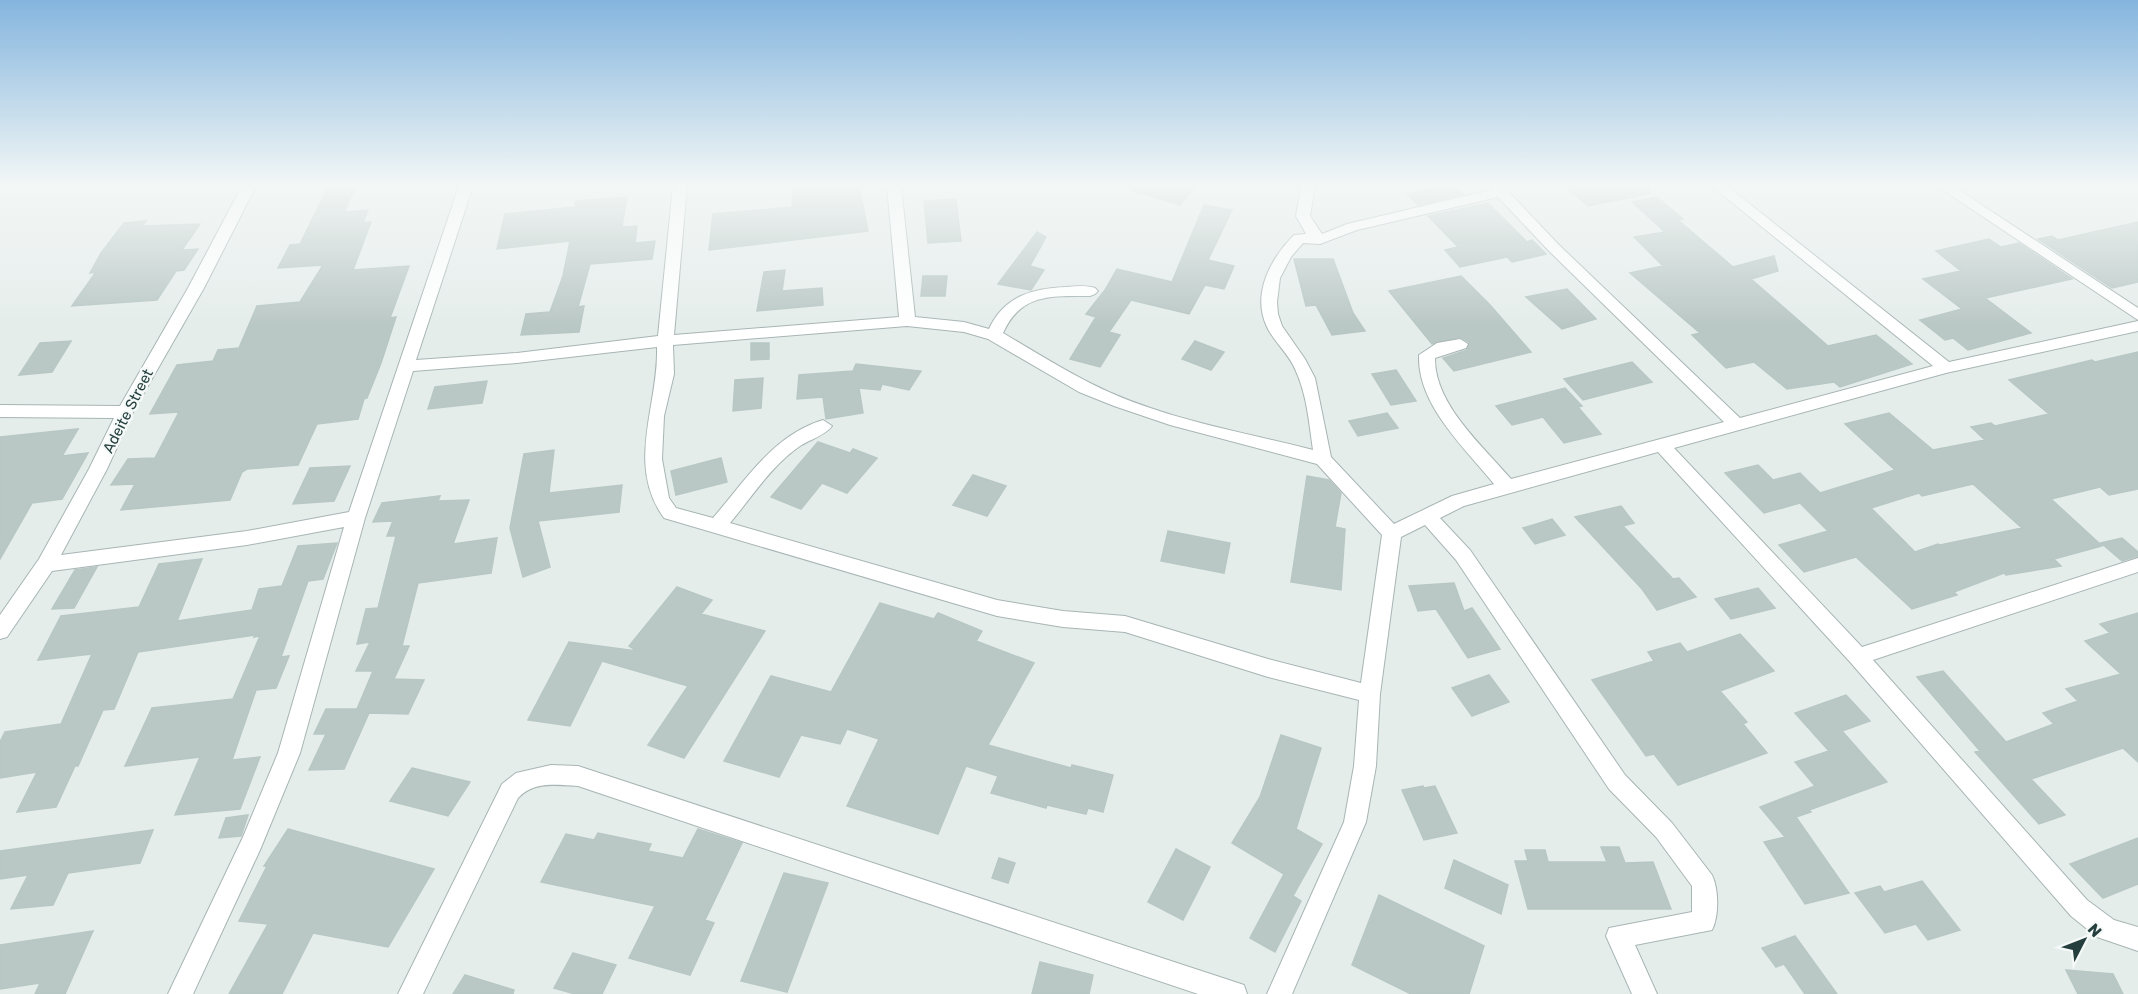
<svg xmlns="http://www.w3.org/2000/svg" width="2138" height="994" viewBox="0 0 2138 994" font-family="Rubik,sans-serif">
<style>
.building{fill:#bac8c5;stroke:#b7c7c4;stroke-width:1.5;fill-rule:evenodd}
.lines{fill:none;stroke-linecap:round;stroke-linejoin:round}
.minor-casing{stroke:#a7b5b4;stroke-width:2}
.minor{fill:#fff;fill-rule:evenodd}
.labels{text-anchor:middle;stroke-width:5;stroke-linejoin:round;paint-order:stroke}
.street-label{font-size:15px;fill:#243f3e;stroke:#f5faf9}
</style>
<rect width="100%" height="100%" fill="#e5edeb"/>
<path class="building" d="M356,186l-12,26 24,-2 -5,13 8,-1 -18,48 56,-4 -19,52 6,-1 -15,46 -14,35 -3,1 -6,20 -41,5 -19,41 -51,4 -5,3 -12,28 -109,10 14,-26 -24,1 17,-26 27,-1 24,-46 -29,2 27,-49 36,-4 5,-11 21,-2 18,-42 43,-4 23,-37 -45,3 12,-23 10,-1 28,-57z
M820,186h39l9,45 -159,19 4,-36 79,-7 1,-18z
M1131,186h65l-16,19 -50,-15z
M1449,186h6l8,8 -45,11 -11,-11z
M1565,186h83l1,8 -61,12z
M627,197l-5,30 15,-1 -2,17 20,-2 -3,18 -62,5 -12,43 6,-1 -5,26 -58,3 5,-21 24,-2 13,-36 7,-35 -73,8 8,-35 70,-7 1,-6z
M1657,197l26,22 -5,1 55,47 41,-11 4,15 -27,8 77,67 48,-11 36,29 -72,23 -6,-5 -47,7 -33,-27 -28,6 -34,-33 8,-2 -70,-60 33,-7 -29,-29 31,-5 -33,-30z
M956,199l5,42 -33,2 -4,-42z
M1488,203l39,39 5,-2 14,14 -34,8 -5,-5 -47,10 -15,-17 13,-3 -30,-31z
M1204,205l28,5 -24,50 26,6 -10,23 -19,-4 -16,29 -58,-14 -22,32 11,3 -20,32 -30,-8 26,-42 -10,-3 19,-24 12,-21 55,13z
M146,221l-4,5 58,-2 -18,26 16,-1 -14,21 -8,1 -19,29 -85,6 24,-34 -6,1 11,-20 23,-30z
M2138,222v60l-26,6 -74,-49 14,-3 6,4z
M1037,232l9,5 -16,29 14,4 -13,20 -33,-6z
M1989,239l12,8 18,-4 53,36 -87,19 46,35 -63,17 -15,-12 -8,2 -25,-20 42,-11 -39,-30 38,-8 -25,-20z
M1294,259h39l20,54 12,18 -33,4 -16,-30 -10,1z
M785,270l-3,21 40,-3 1,17 -66,6 7,-39z
M923,276h24l-2,20h-24z
M1461,276l29,29 41,47 -77,19 -11,-13 24,-8 2,-8 -9,-5 -28,7 -43,-53z
M1567,289l29,30 -34,10 -36,-32z
M71,341l-19,31 -33,3 21,-32z
M1195,341l29,11 -13,18 -29,-11z
M751,343h18v16l-18,1z
M2138,352v137l-29,6 -9,-8 -49,12 51,47 -48,13 7,7 -55,9 -2,-2 -50,19 3,3 -45,14 -56,-52 -52,15 -25,-27 49,-14 -28,-28 -36,10 -39,-40 33,-8 15,15 27,-7 20,20 75,-23 -50,-46 44,-11 44,37 52,-10 -14,-13 20,-4 4,3 54,-12 -40,-34 83,-20 3,2zM1973,484l49,44 -82,17 -2,-1 -23,8 -44,-44 48,-15 3,3z
M1632,362l20,20 -69,18 -19,-21z
M856,364l65,7 -12,19 -27,-6 -2,6 -21,-2 4,25 -37,6 -3,-22 -26,2 2,-24 54,-4z
M1396,370l20,31 -25,4 -19,-31z
M763,378l-2,30 -28,3 2,-31z
M487,381l-5,22 -54,6 7,-22z
M1565,388l17,18 -4,1 23,27 -37,9 -21,-26 -31,8 -16,-19z
M1387,413l11,15 -40,8 -9,-15z
M78,429l-16,27 26,-3 -26,46 -30,4 -32,56v-122z
M818,442l32,11 3,-4 24,9 -30,35 -25,-10 -21,26 -30,-12z
M554,450l-5,43 73,-8 -3,27 -81,9 12,46 -27,10 -13,-49 14,-74z
M721,458l6,24 -51,13 -5,-24z
M350,466l-16,35 -41,3 17,-36z
M973,475l33,11 -19,30 -34,-11z
M1307,476l22,4 12,13 -6,34 10,2 -4,61 -50,-8z
M440,496l-2,5 31,-1 -16,44 44,-6 -6,35 -73,10 -16,63h7l-15,33 30,1 -16,34 -39,-1 -25,56 -35,1 17,-36h-12l12,-25h31l16,-38h-17l14,-29 -13,2 9,-35 12,-1 18,-72h-9l6,-15 -20,1 9,-19z
M1621,506l13,17 -11,3 50,53 6,-1 17,19 -39,13 -15,-21 -67,-72z
M1552,519l13,16 -30,9 -12,-16z
M1168,531l62,12 -6,30 -63,-12z
M2122,538l16,14v4l-16,5 -21,-18z
M337,543l-14,36 -15,2 -27,76 8,-1 -13,32 -20,2 -24,70 28,-3 -20,52 -65,6 25,-58 -75,9 27,-58 81,-9 27,-63 -6,1 1,-2 -117,17 -24,57 -11,1 -25,56h-3l-19,41 -39,5 20,-40 -37,6v-36l5,-10 56,-8 31,-70 -54,6 23,-44 78,-9 20,-43 43,-5 -25,62 75,-11 7,-21 23,-3 16,-40z
M97,567l-23,41 -22,1 23,-39z
M1454,583l10,28 8,-3 28,41 -32,9 -32,-49 -18,2 -9,-25z
M677,587l35,13 -11,14 64,17 -81,127 -36,-13 40,-59 -86,-25 -32,65 -42,-6 41,-78 68,9 -8,-5z
M1758,588l17,20 -44,11 -16,-20z
M880,603l54,16 4,-6 44,18 -6,10 58,22 -46,82 83,23 1,-3 41,10 -10,37 -15,-4 -2,6 -39,-9 -1,3 -55,-15 7,-17 -32,-10 -28,68 -91,-28 32,-67 -32,-10 -7,15 -39,-9 -22,42 -55,-16 47,-85 60,16z
M2138,613v149l-15,-14 -92,31 34,36 -26,9 -64,-72 5,-1 -63,-74 26,-6 63,71 48,-18 -11,-11 35,-12 -12,-12 55,-15 -36,-33 25,-8 -10,-9z
M1740,634l34,37 -54,20 27,31 -4,2 24,29 -89,32 -24,-31 -8,2 -54,-76 62,-19 -6,-9 32,-9 7,9z
M1489,675l20,27 -37,14 -20,-28z
M1846,695l24,26 -28,10 45,51 -78,28 2,2 -15,5 53,76 -44,11 -41,-62 21,-5 -25,-30 55,-21 -20,-24 34,-11 -34,-38z
M1281,735l40,13 -25,81 26,15 -29,52 8,5 -26,51 -25,-14 34,-64 -52,-31 28,-46z
M412,768l58,14 -22,34 -58,-15z
M1423,786l1,2 11,-2 22,47 -33,7 -22,-50z
M248,815l-7,21 -22,2 7,-20z
M288,829l146,40 -46,78 -75,-14 -31,61h-53l39,-70 -29,-3 28,-55h-3z
M698,829l44,14 -37,77 9,3 -24,52 -61,-17 26,-52 -114,-24 25,-48 28,6 4,-7 53,11 -3,7 35,7z
M153,830l-13,33 -72,10 -15,32 -42,4 17,-34 -28,4v-28z
M2138,838v46l-35,14 -33,-34z
M1601,847h18l6,16 28,-1 18,47h-143l-13,-48h13l-3,-11h20l3,12h59z
M1176,849l34,18 -27,53 -35,-18z
M999,858l16,5 -7,20 -16,-5z
M1454,860l54,25 -7,29 -56,-26z
M784,873l44,10 -41,109 -46,-11z
M1922,881l38,49 -32,10 -12,-16 -31,9 -30,-40 25,-7 4,6z
M1379,895l105,51 -15,48h-58l-59,-29z
M93,931l-28,63h-30l5,-11 -40,6v-44z
M1795,936l42,58h-32l-21,-30 -8,3 -14,-19z
M573,953l43,12 -14,29h-27l-21,-6z
M1040,962l53,13 -4,19h-57z
M2066,970l47,4 10,20h-45z
M465,975l49,15 -1,4h-60z"/>
<g class="lines">
<defs>
<path id="minor" d="M242,186h14l-52,102 -71,124 -26,57 -46,86 186,-24 102,-19 110,-326h14l-57,174 101,-7 141,-17 15,-150h14l-13,149 225,-18 -12,-131h14l14,131 49,5 25,7c15,-33 44,-41 78,-42 9,-1 19,-2 28,1l3,3 -3,3 -5,2c-38,0 -69,-3 -87,37 29,17 57,35 87,50 68,35 149,48 223,67 -4,-27 -6,-56 -18,-81 -7,-16 -21,-27 -28,-42 -16,-33 4,-69 27,-92l12,-1 -10,-18 5,-30h14l-5,30 12,18 25,-10 144,-34 -3,-4h15l56,59 181,173 193,-52 -221,-180h15l222,176 189,-41v10l-192,42 -272,75 188,199 276,-89v14l-265,88 214,240 27,20 24,7v24l-41,-14 -26,-21 -220,-253 -193,-211 -194,54 -24,12 30,32 155,225 47,48 40,52c7,15 7,41 0,55l-77,15 22,49h-25l-26,-58 3,-8 83,-16v-26l-36,-49 -47,-48 -153,-229 -31,-35 -24,12 -21,157 -4,72 -10,56 -74,172h-25l77,-172 10,-56 5,-66 -91,-23 -143,-45 -62,-5 -66,-11 -333,-98c-39,-54 -5,-113 -7,-171l-140,16 -104,8 -48,147 -65,235 -40,97 -67,144h-25l75,-157 35,-84 66,-226 -97,18 -195,26 -45,66 -7,2v-24l39,-56 50,-90 25,-51 -114,-1v-12l120,1 68,-118zM1498,197l51,54 175,171 -213,57c-28,-33 -77,-75 -76,-121l31,-10 2,-4 -8,-5 -23,4 -18,12c-2,50 46,93 75,129l-42,12 -58,28 -63,-67 -16,-79 -10,-19 -23,-33 -4,-12 -1,-12 3,-24 11,-21 12,-14 17,1 37,-14zM907,326l57,6 24,7 91,53 35,14 56,19 147,39 65,71 -21,148 -93,-24 -143,-43 -62,-5 -66,-11 -267,-77c22,-26 41,-57 70,-77 9,-6 26,-11 32,-20l-9,-6c-50,15 -78,61 -110,98l-37,-10 -7,-10 -7,-39 2,-43 10,-42 -1,-29z
M1937,186h16l185,122v12z
M551,765l27,1 657,216 9,3 3,9h-49l-620,-208c-22,-1 -44,-5 -60,12l-95,196h-25l104,-210 14,-11z"/>
</defs>
<use href="#minor" class="minor-casing"/>
<use href="#minor" class="minor"/>
</g>
<linearGradient id="sky" x2="0" y2="1"><stop stop-color="#84b5de"/><stop offset="0.57" stop-color="#f3f7f6"/><stop offset="1" stop-color="#f3f7f6" stop-opacity="0"/></linearGradient>
<rect width="2138" height="325" fill="url(#sky)"/>
<g class="labels">
<g class="street-label">
<text transform="translate(128 411) rotate(-63)" y="5">Adeite Street</text>
</g>
</g>
<g transform="translate(2084 940) rotate(48)" stroke="#f5faf9" stroke-width="4.5" paint-order="stroke">
<path d="M0-4.5L10 22L0 15L-10 22Z" fill="#243f3e"/>
<text y="-9" font-size="16" font-weight="bold" text-anchor="middle" fill="#243f3e">N</text>
</g>
</svg>
